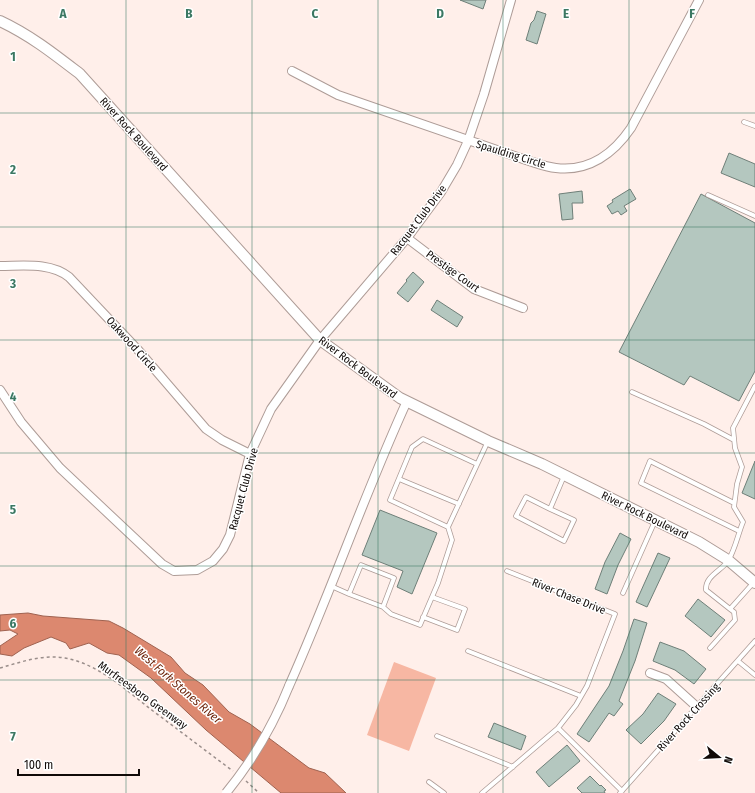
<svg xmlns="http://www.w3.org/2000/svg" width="755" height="793" viewBox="0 0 755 793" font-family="'Fira Sans Condensed',sans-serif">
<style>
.green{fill:#f7b7a3}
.water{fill:#dc886f;stroke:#9f6250}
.building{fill:#b4c7bf;stroke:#6e7f78}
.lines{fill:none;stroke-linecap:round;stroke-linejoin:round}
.service-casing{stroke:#ae9c97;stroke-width:5.5}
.minor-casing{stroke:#ae9c97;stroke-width:10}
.tertiary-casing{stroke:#ae9c97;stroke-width:12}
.path{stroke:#9a8e8b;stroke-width:1.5;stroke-dasharray:3 3;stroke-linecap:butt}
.service{stroke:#fff;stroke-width:4}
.minor{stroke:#fff;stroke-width:8}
.tertiary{stroke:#fff;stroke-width:10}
.minor-bridge-casing{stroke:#ae9c97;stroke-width:10;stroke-linecap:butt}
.minor-bridge{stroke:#fff;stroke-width:8}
.grid{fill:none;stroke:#3b7863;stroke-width:1;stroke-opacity:0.55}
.labels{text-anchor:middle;stroke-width:3;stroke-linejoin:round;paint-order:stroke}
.street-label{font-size:11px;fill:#100a08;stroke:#fff}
.water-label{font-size:12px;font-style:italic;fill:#691e04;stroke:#fff}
.grid-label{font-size:13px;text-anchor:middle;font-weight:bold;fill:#3b7863;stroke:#fff;stroke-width:3;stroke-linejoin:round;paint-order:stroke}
</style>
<rect width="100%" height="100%" fill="#ffefea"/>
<path class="green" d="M394,662l42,16 -27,73 -42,-16z"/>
<path class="water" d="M28,613l15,3 66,5 14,7 48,29 14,16 18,12 26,27 21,12 59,44 16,5 21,20h-65l-75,-63 -55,-52 -32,-23 -12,-2 -18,-10 -19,6 -4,-6 -15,-6 -27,11 -12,8 -12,-2v-8l18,-12 -8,-4 -10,1v-16z"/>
<path class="building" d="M460,0h26l-3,9z
M537,11l9,3 -9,30 -11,-4 5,-17 3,-3z
M729,153l26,11v23l-34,-14z
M630,189l6,10 -12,7 3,5 -6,4 -3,-4 -6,3 -5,-8 6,-4 -1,-2z
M582,191l1,12h-11l1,16 -11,1 -3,-26z
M701,194l54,29v148l-16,30 -49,-25 -6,9 -65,-33z
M413,272l11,10 -16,20 -11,-9 10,-12 -1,-1z
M437,300l26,17 -6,10 -26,-17z
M755,461v38l-13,-6z
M380,510l57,23 -25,61 -15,-7 6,-16 -41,-16z
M620,533l11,6 -13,26 -11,29 -12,-5 10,-27z
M658,553l12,5 -23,49 -11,-5z
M698,599l27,21 -14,17 -26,-21z
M634,619l13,4 -12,38 -16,40 4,3 -9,12 -5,-3 -20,29 -12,-8 32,-48 14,-35z
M660,642l24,9 22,18 -12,15 -19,-14 -22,-9z
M658,693l18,11 -12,17 -23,23 -15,-14 17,-16z
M494,723l32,13 -5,14 -33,-13z
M567,745l13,16 -31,26 -13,-15z
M590,776l10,10 1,-1 5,5 -2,1 1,2h-23l-5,-5z"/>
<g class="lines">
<defs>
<path id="service" d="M744,122l11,4
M708,195l47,21
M632,392l72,32 30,16
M477,464l-54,-25 -11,8 -22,53 58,27 40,-86
M399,479l60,25
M734,503l-84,-42 -9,22 98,48
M550,509l-24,-12 -10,19 48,25 10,-21 -24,-11 14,-33
M507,571l108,43 -28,72 -11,19 -18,23
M754,582l-24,27 -24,-19c-1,-14 15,-19 22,-29 7,-11 10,-27 15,-39l-9,-15 3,-23 5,-17 -7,-19 -2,-20 22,-42
M331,586l18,8 12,-29 33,13 -11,29 8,7 29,11 18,-42 14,-43 -4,-13
M623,593l32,-72
M349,594l34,13
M423,617l34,13 8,-21 -33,-12
M710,648l25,-28 -1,-8 -4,-3
M468,651l113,45
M738,661l17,14
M437,736l76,31
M429,782l15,11
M482,793l76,-65 64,63
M620,793l135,-152"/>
<path id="minor" d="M292,71l46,24 188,65c10,3 20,7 30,8 33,4 58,-15 75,-40l68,-128
M407,238l67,51 49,19
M0,266c23,0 50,-4 69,11l70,74 67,78 16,11 28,14
M0,390l21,32 39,46 102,96 12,7 23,-1 16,-9 10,-12 7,-14 20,-81 21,-45 49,-69 87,-102 34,-46 16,-27 11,-24 16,-47 27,-94
M650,673l16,6 31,28
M289,686c42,-94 75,-191 118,-285"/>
<path id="tertiary" d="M0,21c30,14 54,33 80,53l240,266 80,58 88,43 54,23 157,78 29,18 27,23"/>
</defs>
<use href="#service" class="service-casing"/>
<use href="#minor" class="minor-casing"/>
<use href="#tertiary" class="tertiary-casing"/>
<path class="path" d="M0,668c21,-6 43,-14 65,-10 34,6 62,33 88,53 27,20 53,40 80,60
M246,781l13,12"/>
<use href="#service" class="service"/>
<use href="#minor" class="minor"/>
<use href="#tertiary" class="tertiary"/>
<defs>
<path id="minor-bridge" d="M226,793c27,-33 47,-67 63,-107"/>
</defs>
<use href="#minor-bridge" class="minor-bridge-casing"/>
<use href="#minor-bridge" class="minor-bridge"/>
</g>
<path class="grid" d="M126,0v793M252,0v793M378,0v793M503,0v793M629,0v793M0,113h755M0,227h755M0,340h755M0,453h755M0,566h755M0,680h755"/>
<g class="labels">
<g class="street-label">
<text transform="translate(134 134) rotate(48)" y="4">River Rock Boulevard</text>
<text transform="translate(511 154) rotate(17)" y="4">Spaulding Circle</text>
<text transform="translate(418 220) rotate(-53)" y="4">Racquet Club Drive</text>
<text transform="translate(453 271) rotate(36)" y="4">Prestige Court</text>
<text transform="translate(132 344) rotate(48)" y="4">Oakwood Circle</text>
<text transform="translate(358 367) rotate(37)" y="4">River Rock Boulevard</text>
<text transform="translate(243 489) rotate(-75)" y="4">Racquet Club Drive</text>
<text transform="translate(645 515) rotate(26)" y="4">River Rock Boulevard</text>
<text transform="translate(569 596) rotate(22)" y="4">River Chase Drive</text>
<text transform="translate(143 695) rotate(36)" y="4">Murfreesboro Greenway</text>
<text transform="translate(688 717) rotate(-48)" y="4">River Rock Crossing</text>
</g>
<g class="water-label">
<text transform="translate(178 685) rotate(41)" y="4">West Fork Stones River</text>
</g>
</g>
<g class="grid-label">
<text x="63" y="18">A</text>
<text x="189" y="18">B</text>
<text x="315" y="18">C</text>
<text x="440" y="18">D</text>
<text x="566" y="18">E</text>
<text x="692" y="18">F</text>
<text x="13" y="61">1</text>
<text x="13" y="174">2</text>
<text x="13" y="288">3</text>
<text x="13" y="401">4</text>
<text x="13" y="514">5</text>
<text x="13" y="628">6</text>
<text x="13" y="741">7</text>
</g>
<g transform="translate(719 757) rotate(108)" stroke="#ffffff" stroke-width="3" paint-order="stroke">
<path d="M0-3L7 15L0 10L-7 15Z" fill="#100a08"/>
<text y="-6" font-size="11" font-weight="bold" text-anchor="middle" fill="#100a08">N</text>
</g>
<path d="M18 769v6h121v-6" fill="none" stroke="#100a08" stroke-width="2"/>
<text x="24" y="769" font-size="12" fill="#100a08" stroke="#ffffff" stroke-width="3" paint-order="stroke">100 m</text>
</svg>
